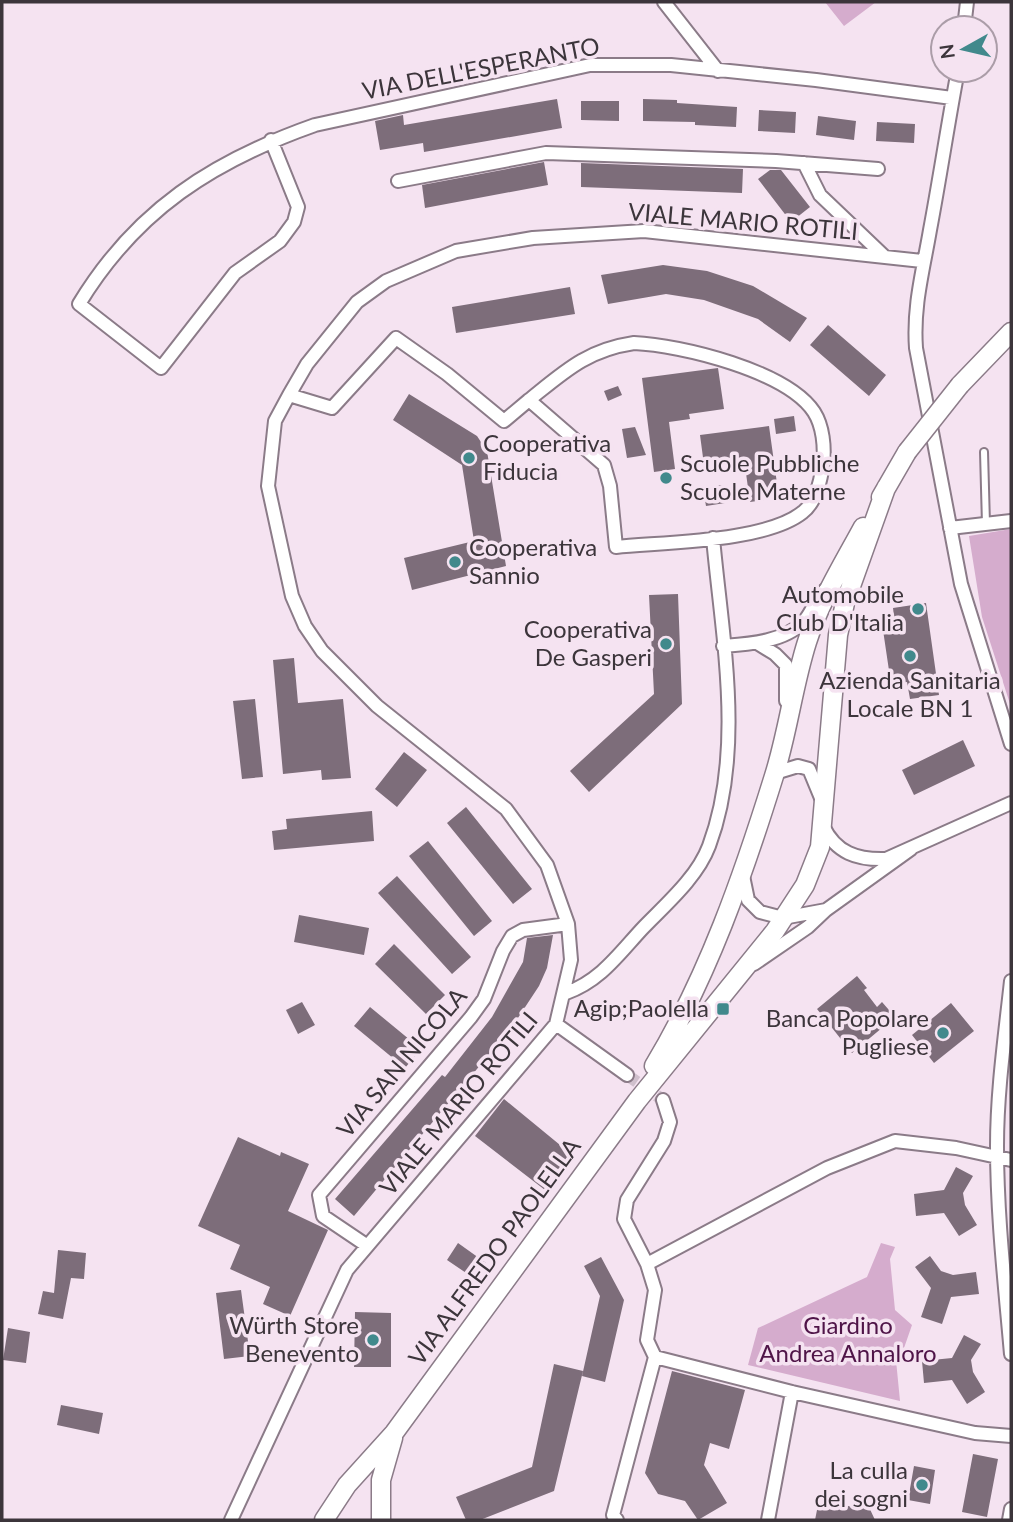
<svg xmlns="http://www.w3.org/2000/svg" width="1013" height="1522" viewBox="0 0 1013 1522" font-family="Lato,sans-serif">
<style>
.green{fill:#d5accd}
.building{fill:#7d6d7a}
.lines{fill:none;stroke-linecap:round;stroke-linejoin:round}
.street-tunnel{stroke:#d0c0cd;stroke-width:12;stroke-dasharray:12 6;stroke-linecap:butt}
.lane-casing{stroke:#8b7b88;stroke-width:10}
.street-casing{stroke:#8b7b88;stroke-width:16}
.secondary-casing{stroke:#8b7b88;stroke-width:21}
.lane{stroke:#fff;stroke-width:6}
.street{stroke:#fff;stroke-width:12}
.secondary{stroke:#fff;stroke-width:18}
.secondary-bridge-casing{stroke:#8b7b88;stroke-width:21;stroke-linecap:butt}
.secondary-bridge{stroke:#fff;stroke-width:18}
.poi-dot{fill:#41898c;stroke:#f5e3f1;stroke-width:2.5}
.labels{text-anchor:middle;stroke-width:7;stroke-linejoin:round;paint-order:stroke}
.street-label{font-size:24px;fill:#3c353b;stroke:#f5e3f1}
.poi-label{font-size:24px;fill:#3c353b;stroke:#f5e3f1;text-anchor:end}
.park-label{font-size:24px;fill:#4f1448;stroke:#f5e3f1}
</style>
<rect width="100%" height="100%" fill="#f5e3f1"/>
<path class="green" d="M825,2h51l-32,24z
M1011,529v178l-29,-90 -13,-81z
M881,1243l14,4 -5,12 5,51 17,15 -8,23 -9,2 5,51 -152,-36 10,-37 109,-51z"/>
<path class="building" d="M557,99l5,29 -138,24 -1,-9 -43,7 -5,-29 28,-6 1,10z
M643,99l34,1v3l60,4 -1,20 -41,-2v-3l-52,-1z
M581,101h38v20l-38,-1z
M759,110l37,2 -1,21 -37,-2z
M818,116l38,5 -2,19 -38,-5z
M877,122l38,2 -1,19 -38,-2z
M544,162l4,23 -123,23 -3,-23z
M581,163l162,6 -1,24 -161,-6z
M770,170h11l29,37 -19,15 -33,-43z
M663,265l44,6 46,15 54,32 -17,24 -32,-23 -54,-19 -38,-6 -58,10 -7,-29z
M570,287l5,27 -119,19 -4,-26z
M828,325l58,50 -17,21 -59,-51z
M718,368l6,41 -35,5 1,5 -21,3 6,47 -21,3 -12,-94z
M618,386l4,9 -14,6 -4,-10z
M409,394l68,42 10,15 19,115 -94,24 -8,-32 70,-17 -12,-76 -69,-45z
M794,416l2,15 -20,3 -2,-15z
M769,426l10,72 -29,4 -6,-43 -40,6 -4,-30z
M635,427l11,28 -19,3 -5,-29z
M722,485l3,18 -19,3 -3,-18z
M678,594l4,110 -93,88 -19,-21 84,-77 -5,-99z
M926,603l13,92 -29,4 -3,-17 -16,2 -8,-54 12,-5 -2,-17z
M294,658l4,45 45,-4 8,79 -29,2 -1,-10 -38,4 -10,-114z
M255,699l8,78 -21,2 -9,-78z
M963,740l12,26 -61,29 -12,-25z
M404,752l23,18 -30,37 -22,-18z
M466,807l66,82 -19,15 -66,-81z
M372,811l2,30 -100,9 -2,-19 15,-2 -1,-10z
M428,841l64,80 -18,15 -65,-80z
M397,876l74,81 -19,17 -74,-81z
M299,915l70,13 -5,27 -70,-13z
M553,935l-6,33 -8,18 -27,41 -158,189 -19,-17 107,-124 3,2 47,-60 31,-55 4,-24z
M394,944l51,51 -19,19 -51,-50z
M857,976l10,12 -3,2 13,17 5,-5 13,15 -43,36 -35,-44z
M302,1002l13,23 -17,9 -12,-24z
M951,1003l23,28 -40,32 -22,-28z
M370,1007l51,42 -16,19 -51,-42z
M504,1099l67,55 -26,36 -70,-54z
M238,1137l42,19 1,-4 28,12 -21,47 40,19 -38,86 -27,-12 7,-17 -40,-18 10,-24 -42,-19z
M956,1167l17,9 -10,17 2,12 12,20 -18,11 -15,-23 -28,3 -2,-22 30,-4z
M458,1243l28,20 -11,16 -28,-19z
M58,1250l28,3 -2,26 -13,-1 -8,41 -25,-5 5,-23 11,2z
M930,1256l11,15 12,4 23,-3 3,22 -28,3 -9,27 -21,-7 10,-29 -16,-21z
M601,1257l23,43 -19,82 -23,-6 18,-80 -16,-30z
M241,1290l9,66 -26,3 -8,-66z
M355,1312l36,1v54h-37z
M8,1328l22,4 -4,31 -23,-3z
M964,1335l17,9 -10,16 2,12 12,20 -18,12 -15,-24 -28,3 -2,-22 30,-3z
M554,1364l29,7 -29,120 -74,29h-14l-10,-23 76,-30z
M672,1371l73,19 -16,59 -19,-6 -6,22 23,38 -29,17 -13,-19 -27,-7 -13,-21z
M61,1405l42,8 -4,21 -42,-9z
M973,1454l25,5 -11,58 -25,-5z
M914,1466l21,4 -5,34 -22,-4z
M819,1500l39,8 10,-3 7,15h-60z"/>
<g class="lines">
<path class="street-tunnel" d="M627,1075l36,25"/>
<defs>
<path id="lane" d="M984,452l2,72"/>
<path id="street" d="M664,2l54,69
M964,28l3,-26
M958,70c-10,53 -18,107 -28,160 -7,41 -17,76 -14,118l45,236 50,160
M271,140l27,67 -4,15 -14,19 -45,32 -74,95 -82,-64c57,-94 134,-143 236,-179l275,-60h81l145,15 136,18
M804,163l16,32 64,61
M398,181l148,-28 230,8 102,8
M634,343c47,2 153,28 180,69 9,14 11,35 9,52 -2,15 -7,38 -20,48 -37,30 -138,30 -187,35l-6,-61 -6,-21 -75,-65c36,-29 58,-50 105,-57z
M289,395l43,13 64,-70 51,36 57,47 25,-21
M950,528l61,-7
M757,643l18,11 11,11v36
M723,646c25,-2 61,-4 80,-24 8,-7 11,-21 22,-32
M775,773l23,-7 11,3 12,29
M823,826c13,27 34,34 63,33l125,-56
M743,876l5,24 12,12 23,6 43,-8 85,-61
M754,964l54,-37 18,-17
M1011,981c-6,55 -14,110 -14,165 0,70 8,139 14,208
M566,993c34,-12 52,-38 76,-64 23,-24 55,-51 67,-83 36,-96 13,-209 4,-308
M556,1024l71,51
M366,1245l-43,-29 -4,-21 152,-178 13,-18 19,-48 9,-15 11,-6 45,-6
M647,1264l-23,-45 3,-19 37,-59 6,-19 -7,-22
M655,1357l137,35 183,41 36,3
M231,1520l116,-250 209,-246 15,-64 -3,-36 -21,-59 -41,-56 -129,-103 -55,-55 -17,-25 -13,-30 -24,-110 7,-65 14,-26 18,-31 50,-62 29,-21 70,-30 77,-13 111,-7 278,30
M617,1520l-4,-5 42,-158 -8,-17 8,-50 -8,-26 180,-96 68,-27 61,7 55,12
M768,1520l24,-128
M1009,1520l2,-11"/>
<path id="secondary" d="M960,385l51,-53
M881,497l26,-45
M654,1066c54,-90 89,-190 120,-290 14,-44 19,-90 33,-134 13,-41 36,-78 56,-115
M324,1520l23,-35 47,-52 243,-332 138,-170 30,-46 15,-38 18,-212 7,-32 41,-115
M381,1520v-40l12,-42"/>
</defs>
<use href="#lane" class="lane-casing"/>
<use href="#street" class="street-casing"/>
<use href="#secondary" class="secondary-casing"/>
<use href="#lane" class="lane"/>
<use href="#street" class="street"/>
<use href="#secondary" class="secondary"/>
<defs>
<path id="secondary-bridge" d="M907,452l53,-67"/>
</defs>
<use href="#secondary-bridge" class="secondary-bridge-casing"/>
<use href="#secondary-bridge" class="secondary-bridge"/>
</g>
<g class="poi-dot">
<circle cx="469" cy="458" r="7"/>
<circle cx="666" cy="478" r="7"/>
<circle cx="455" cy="562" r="7"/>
<circle cx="918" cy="609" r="7"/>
<circle cx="666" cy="644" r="7"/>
<circle cx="910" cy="656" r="7"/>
<rect x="716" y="1002" width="14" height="14" rx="3.5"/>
<circle cx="943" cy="1033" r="7"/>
<circle cx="373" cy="1340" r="7"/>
<circle cx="922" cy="1485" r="7"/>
</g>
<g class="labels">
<g class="street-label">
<text transform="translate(481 69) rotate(-11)" y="8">VIA DELL'ESPERANTO</text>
<text transform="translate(743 222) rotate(5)" y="8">VIALE MARIO ROTILI</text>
<text transform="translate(402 1063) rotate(-50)" y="8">VIA SAN NICOLA</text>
<text transform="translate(459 1104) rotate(-50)" y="8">VIALE MARIO ROTILI</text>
<text transform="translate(495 1252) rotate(-54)" y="8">VIA ALFREDO PAOLELLA</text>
</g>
<g class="poi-label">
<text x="483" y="452" text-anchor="start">Cooperativa<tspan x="483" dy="28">Fiducia</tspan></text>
<text x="680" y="472" text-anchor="start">Scuole Pubbliche<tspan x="680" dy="28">Scuole Materne</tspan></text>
<text x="469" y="556" text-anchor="start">Cooperativa<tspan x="469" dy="28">Sannio</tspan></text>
<text x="904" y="603">Automobile<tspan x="904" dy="28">Club D'Italia</tspan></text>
<text x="652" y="638">Cooperativa<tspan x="652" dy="28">De Gasperi</tspan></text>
<text x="910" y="689" text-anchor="middle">Azienda Sanitaria<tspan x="910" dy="28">Locale BN 1</tspan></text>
<text x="709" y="1017">Agip;Paolella</text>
<text x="929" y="1027">Banca Popolare<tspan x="929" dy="28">Pugliese</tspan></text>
<text x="359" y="1334">Würth Store<tspan x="359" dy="28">Benevento</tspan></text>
<text x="908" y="1479">La culla<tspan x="908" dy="28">dei sogni</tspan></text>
</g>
<g class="park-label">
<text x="848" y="1334">Giardino<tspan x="848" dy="28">Andrea Annaloro</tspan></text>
</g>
</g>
<rect width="1013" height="1522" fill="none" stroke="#3c353b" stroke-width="7"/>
<g transform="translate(964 49) rotate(262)"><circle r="33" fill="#f5e3f1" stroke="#ab9da8" stroke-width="2"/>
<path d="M0-5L12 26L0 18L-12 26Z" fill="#41898c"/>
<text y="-10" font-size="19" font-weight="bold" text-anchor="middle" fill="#3c353b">N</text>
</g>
</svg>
